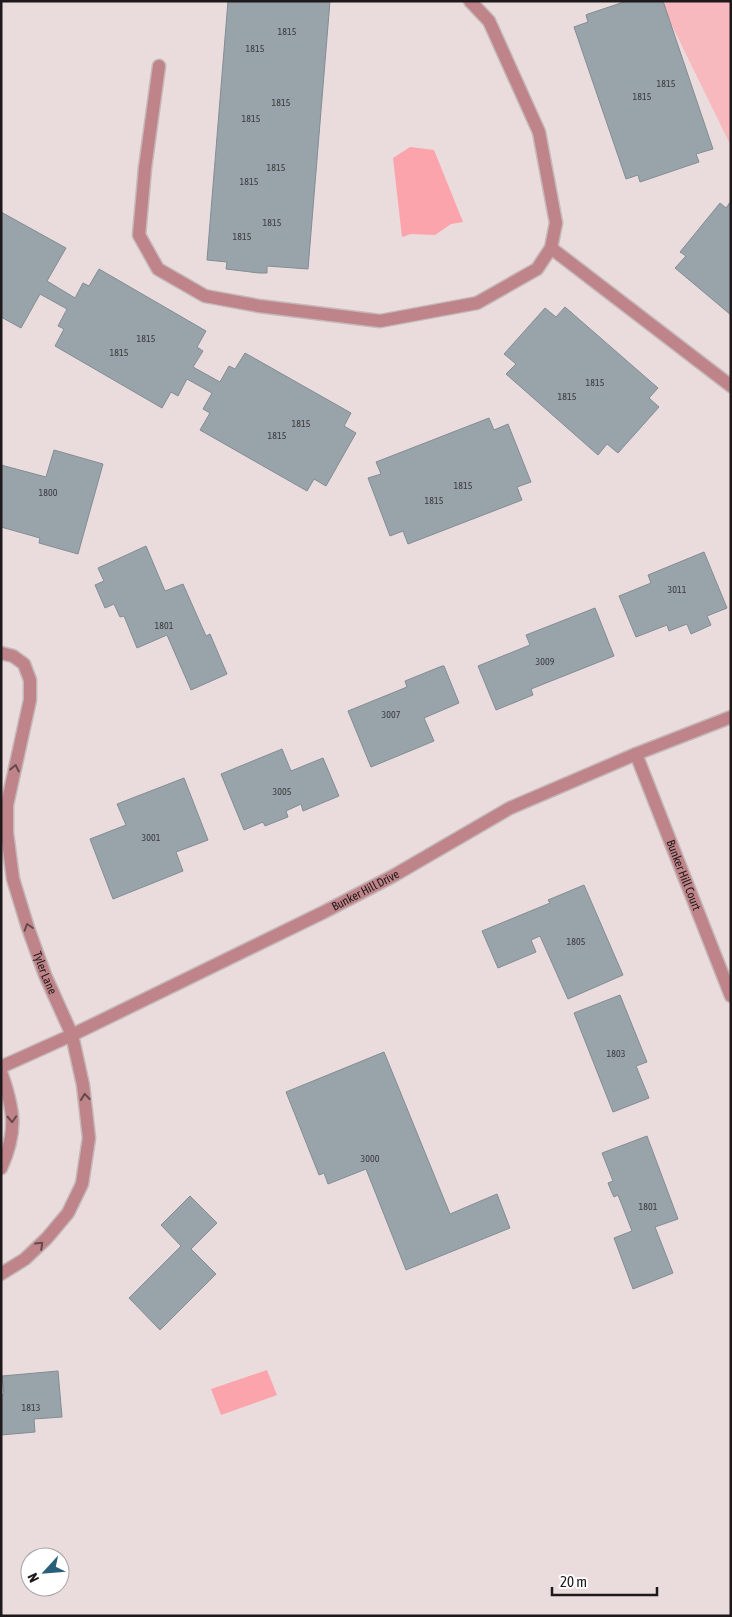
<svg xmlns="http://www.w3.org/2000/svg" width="732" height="1617" viewBox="0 0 732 1617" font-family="'Asap Condensed',sans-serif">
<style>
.green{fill:#f7b9bd}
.water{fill:#fba4ac}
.building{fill:#98a3aa;stroke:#828d94}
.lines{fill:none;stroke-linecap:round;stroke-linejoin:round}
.lane-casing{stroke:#c5b8b9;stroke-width:15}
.street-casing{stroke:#c5b8b9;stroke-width:15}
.lane{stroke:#bf8489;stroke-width:12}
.street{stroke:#bf8489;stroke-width:12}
.oneway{stroke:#66494c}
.labels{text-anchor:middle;stroke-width:4;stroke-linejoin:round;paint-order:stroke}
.number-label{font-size:10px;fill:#3c3c3e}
.street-label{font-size:12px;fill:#1e191a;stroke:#fff}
</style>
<rect width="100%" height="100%" fill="#eadbdc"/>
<path class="green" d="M660,1h71v145z"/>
<path class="water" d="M410,147l24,3 29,72 -12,2 -16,11 -24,-1 -9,3 -9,-79z
M267,1370l10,25 -56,20 -10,-26z"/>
<path class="building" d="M228,1h102l-22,268 -41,-3v7h-8l-33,-4 1,-7 -20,-2z
M627,1h36l50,148 -17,5 3,8 -59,20 -2,-7 -12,4 -52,-152 14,-5 -2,-7 2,-1z
M731,201v114l-56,-47 11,-12 -6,-4 40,-49 6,5z
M1,212l65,36 -19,33 28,17 8,-15 6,3 10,-17 107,62 -9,16 6,4 -10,16 27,15 9,-16 6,3 10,-16 106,60 -7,13 12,7 -30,53 -12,-7 -7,12 -107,-61 10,-17 -7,-4 9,-16 -25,-14 -9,17 -7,-4 -9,16 -107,-62 9,-17 -6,-3 9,-17 -27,-15 -19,34 -20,-11z
M565,307l93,81 -9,10 10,9 -41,46 -11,-9 -9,11 -92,-81 10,-10 -12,-10 41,-46 11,9z
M489,418l5,12 14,-6 23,58 -14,5 5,13 -114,44 -5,-13 -13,5 -22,-58 13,-4 -5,-12z
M54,450l49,14 -25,90 -39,-11 1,-5 -39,-11v-62l45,12z
M146,546l19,45 18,-7 23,52 4,-2 17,40 -36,16 -24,-55 -30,13 -13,-32 -4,1 -6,-13 -9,4 -10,-23 9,-4 -6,-13z
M704,552l23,56 -20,8 4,9 -20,9 -4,-10 -18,7 -2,-6 -31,12 -17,-41 32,-13 -3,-8z
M595,608l19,48 -83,33 2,6 -37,15 -18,-44 52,-21 -4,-10z
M442,666h2l15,37 -35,15 10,23 -63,26 -23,-56 59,-24 -2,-6z
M282,749l9,22 32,-13 16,38 -36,15 -2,-7 -15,7 2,6 -23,9 -2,-4 -19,8 -23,-56z
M184,778l24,62 -32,12 7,19 -70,28 -23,-60 36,-14 -9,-21z
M584,885l39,90 -55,24 -28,-63 -9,4 5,12 -38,16 -16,-37 68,-28 -2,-3z
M620,995l27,67 -11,4 13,32 -36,14 -39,-99z
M384,1052l66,162 47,-20 13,34 -104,42 -40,-101 -38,15 -4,-11 -5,2 -33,-83z
M647,1136l31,83 -23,8 18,46 -40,16 -19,-51 18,-7 -14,-36 -4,2 -2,-4 -4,-10 5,-2 -11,-28z
M190,1196l27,27 -26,26 25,25 -56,56 -31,-32 52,-52 -20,-21z
M58,1371l4,46 -28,2 1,13 -34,3v-40l3,-1 -2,-18z"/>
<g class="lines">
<defs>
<path id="lane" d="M551,248l180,138"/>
<g id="street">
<path d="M159,66l-14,102 -6,67 19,34 47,27 54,10 121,15 97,-18 60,-34 14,-21 5,-25 -17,-91 -50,-111 -19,-20"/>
<path id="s1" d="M1,653l12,3 11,8 6,16v20l-23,105v28l6,46 15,49 17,47 27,60 11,50 6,53 -7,46 -14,29 -21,25 -22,21 -24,15"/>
<path id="s2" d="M636,754l95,242"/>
<path id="s3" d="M1,1067l71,-32 252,-123 69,-36 117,-68 126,-54 95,-37"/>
<path d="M1,1072c13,37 17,59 0,96"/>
</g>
</defs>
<use href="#lane" class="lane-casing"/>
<use href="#street" class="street-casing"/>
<use href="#lane" class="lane"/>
<use href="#street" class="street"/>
</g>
<defs><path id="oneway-chevron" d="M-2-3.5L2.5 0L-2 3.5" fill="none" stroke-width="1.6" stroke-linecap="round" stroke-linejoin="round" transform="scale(1.25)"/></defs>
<g class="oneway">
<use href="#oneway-chevron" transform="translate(15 768) rotate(-78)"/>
<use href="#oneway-chevron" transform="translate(28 927) rotate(-108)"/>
<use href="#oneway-chevron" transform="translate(85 1097) rotate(-96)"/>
<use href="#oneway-chevron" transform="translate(12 1119) rotate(87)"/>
<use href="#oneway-chevron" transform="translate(40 1245) rotate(-44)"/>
</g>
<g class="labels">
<g class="number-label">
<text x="287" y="35">1815</text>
<text x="255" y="52">1815</text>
<text x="666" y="87">1815</text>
<text x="642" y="100">1815</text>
<text x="281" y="106">1815</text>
<text x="251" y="122">1815</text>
<text x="276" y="171">1815</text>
<text x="249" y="185">1815</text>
<text x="272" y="226">1815</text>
<text x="242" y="240">1815</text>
<text x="146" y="342">1815</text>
<text x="119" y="356">1815</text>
<text x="595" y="386">1815</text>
<text x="567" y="400">1815</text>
<text x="301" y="427">1815</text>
<text x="277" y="439">1815</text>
<text x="463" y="489">1815</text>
<text x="48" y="496">1800</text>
<text x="434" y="504">1815</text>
<text x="677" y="593">3011</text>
<text x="164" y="629">1801</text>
<text x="545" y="665">3009</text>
<text x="391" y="718">3007</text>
<text x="282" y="795">3005</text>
<text x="151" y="841">3001</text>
<text x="576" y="945">1805</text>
<text x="616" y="1057">1803</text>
<text x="370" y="1162">3000</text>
<text x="648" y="1210">1801</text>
<text x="31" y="1411">1813</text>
</g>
<g class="street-label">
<text dy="4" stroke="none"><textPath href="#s2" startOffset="130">Bunker Hill Court</textPath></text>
<text dy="4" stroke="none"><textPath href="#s3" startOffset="405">Bunker Hill Drive</textPath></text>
<text dy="4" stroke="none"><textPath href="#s1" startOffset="344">Tyler Lane</textPath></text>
</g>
</g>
<rect width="732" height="1617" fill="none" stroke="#1e191a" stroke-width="5"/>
<g transform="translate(45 1572) rotate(244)"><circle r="24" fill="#ffffff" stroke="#a5a3a3"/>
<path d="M0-4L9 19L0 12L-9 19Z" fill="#2a5f7b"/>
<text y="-8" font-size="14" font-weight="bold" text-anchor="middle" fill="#1e191a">N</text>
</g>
<path d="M552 1587v8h105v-8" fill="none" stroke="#1e191a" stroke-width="2.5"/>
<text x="560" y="1587" font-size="15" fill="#1e191a" stroke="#ffffff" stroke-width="4" paint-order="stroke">20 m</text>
</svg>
